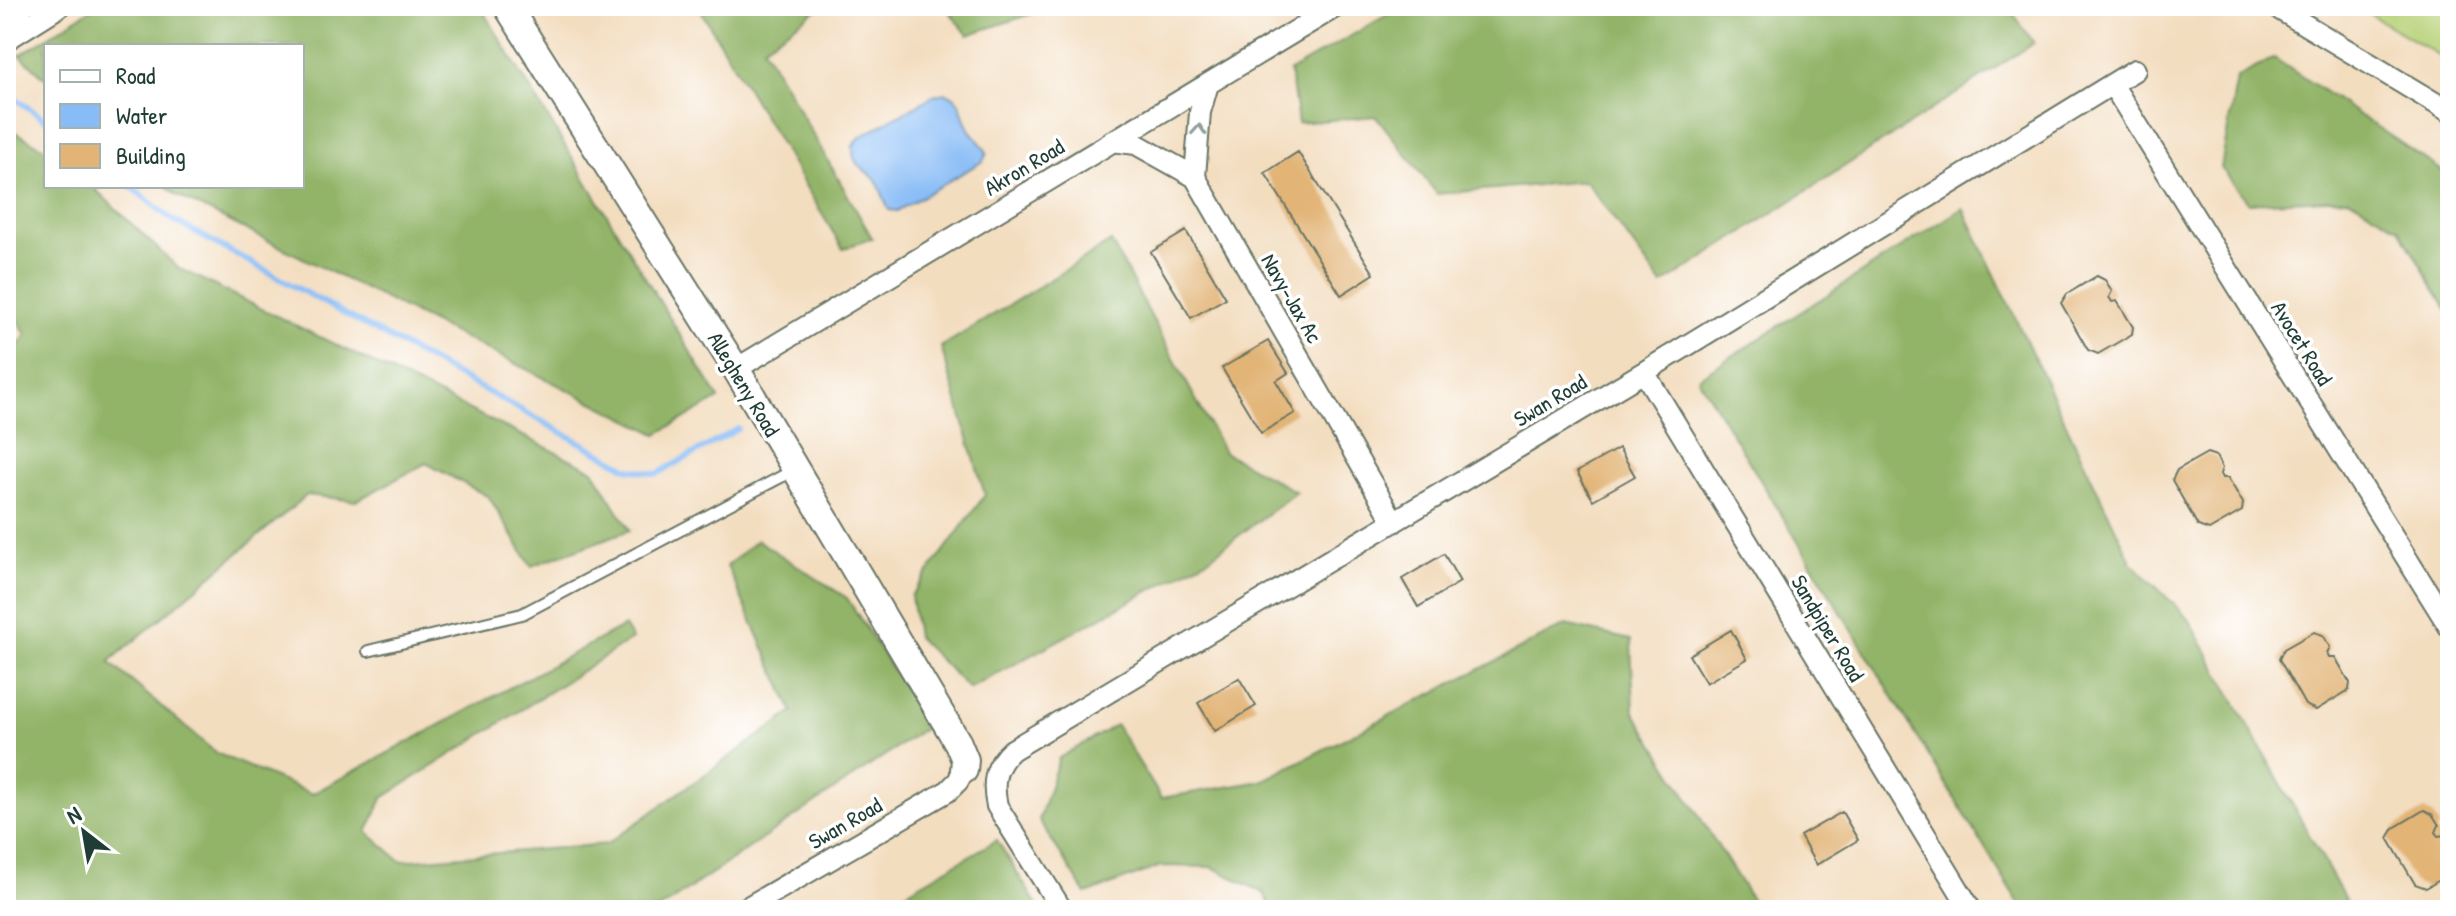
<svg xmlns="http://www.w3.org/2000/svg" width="2456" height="916" viewBox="0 0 2456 916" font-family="'Patrick Hand',sans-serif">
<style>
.green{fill:#b8d278;stroke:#6c8856;stroke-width:2}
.forest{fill:#92b468;stroke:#58784e;stroke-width:2}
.water{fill:#88bcf6;stroke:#547c95;stroke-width:2}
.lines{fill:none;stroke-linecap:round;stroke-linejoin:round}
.stream{stroke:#88bcf6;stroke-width:6}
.building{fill:#e2b476}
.service-casing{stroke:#697565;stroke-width:14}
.minor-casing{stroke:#697565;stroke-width:24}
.tertiary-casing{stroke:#697565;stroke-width:30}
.service{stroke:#fff;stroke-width:10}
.minor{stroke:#fff;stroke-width:20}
.tertiary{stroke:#fff;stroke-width:26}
.oneway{stroke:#8f9e9a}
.labels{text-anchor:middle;stroke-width:7;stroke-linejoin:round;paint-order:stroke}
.street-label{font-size:22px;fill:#1f3d34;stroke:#fff}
</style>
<rect width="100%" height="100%" fill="#fff"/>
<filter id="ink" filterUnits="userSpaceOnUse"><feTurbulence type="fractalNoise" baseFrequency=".0125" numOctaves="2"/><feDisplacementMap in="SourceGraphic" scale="16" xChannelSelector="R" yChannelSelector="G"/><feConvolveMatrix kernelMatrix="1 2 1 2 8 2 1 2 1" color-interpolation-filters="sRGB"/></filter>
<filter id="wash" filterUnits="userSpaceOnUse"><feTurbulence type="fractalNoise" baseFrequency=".006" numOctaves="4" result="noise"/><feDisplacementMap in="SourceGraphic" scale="32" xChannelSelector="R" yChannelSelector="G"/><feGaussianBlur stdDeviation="1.8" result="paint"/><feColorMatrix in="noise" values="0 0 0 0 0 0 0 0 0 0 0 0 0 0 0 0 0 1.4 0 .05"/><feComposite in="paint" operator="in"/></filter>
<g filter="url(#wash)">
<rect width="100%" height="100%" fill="#f3ddbf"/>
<path class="green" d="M2356,6h94v56z"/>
<path class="forest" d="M96,6h384l239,393 -62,35 -481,-239 -10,-9h136v-140h-256v33l-26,-24z
M698,6h124l-59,41 109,191 -29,11z
M945,6h110l-87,29z
M1403,6h605l26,37 -372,242 -76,-104 -149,13 -61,-78 -78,7 -8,-52z
M2274,58l176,118v139l-51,-87 -51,-30 -99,5 -28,-35 16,-90z
M6,127l40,22v37h46l86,82 415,202 37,60 -99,36 -42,-69 -63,-34 -70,38 -49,-6 -198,167 107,91 96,41 312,-168 8,13 -249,159 -16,34 34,29 206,-17 186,-132 -66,-146 30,-26 90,58 81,128 -270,184h-652v-550l20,-25 -20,-38z
M1963,208l169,355 57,56 162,291h-328l-325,-532z
M1111,242l113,210 72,40 -88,67 -239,130 -52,-52 -6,-41 74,-101 -44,-148z
M1566,625l65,15 3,72 124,198h-486l-8,-17 -52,-26 -51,-1 -75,28 -47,-74 20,-62 57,-33 45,73 101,-17z
M997,840l43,70h-165z"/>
<path class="water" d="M946,93c20,6 14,27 26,40 6,7 11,12 15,20l-4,8 -86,50 -8,-1c-5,-9 -8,-25 -15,-32 -11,-11 -22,-11 -21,-32l7,-9 75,-42z"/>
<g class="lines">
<path class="stream" d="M6,92l40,28
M130,186l41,33 458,250 28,5 81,-45"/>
</g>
<g id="blocks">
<path class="building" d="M1298,152l76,122 -33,21 -76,-122z
M1186,231l40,67 -35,20 -40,-66z
M2097,276l8,4 7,11 -3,6 3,5 5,-1 16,26 -1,7 -34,20 -10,-4 -27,-47 6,-9z
M1268,341l20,32 -12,8 19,32 -34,20 -39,-65z
M1619,448l16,28 -42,24 -16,-28z
M2207,453l9,3 6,12 -2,6 2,4h6l15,25 -1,8 -33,19 -11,-4 -26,-46 5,-10z
M1444,554l16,28 -42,25 -16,-28z
M1731,630l16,29 -41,24 -17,-28z
M2314,632l9,3 7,12 -3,6 2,4h6l15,26 -1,7 -33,20 -11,-5 -26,-46 5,-10z
M1239,678l17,28 -41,25 -17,-28z
M2424,810l8,4 7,11 -3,7 3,4 6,-1 5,9v30l-24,14 -11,-4 -27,-46 6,-10z
M1842,812l16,28 -42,25 -16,-29z"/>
</g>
</g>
<g filter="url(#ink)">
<use href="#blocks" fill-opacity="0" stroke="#697565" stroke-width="2"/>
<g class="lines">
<defs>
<path id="service" d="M368,651l154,-37 272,-144"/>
<path id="minor" d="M2274,6l176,106
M6,17l17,-11
M6,40l54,-34
M2112,84l338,544
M1112,141l24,3 59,33 199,345
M1195,177l5,-65 8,-28
M736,369l601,-363
M1644,372l327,538
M743,910l205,-119 10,-10 6,-11
M1062,910l-65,-104c-5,-22 -3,-40 15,-56l632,-378 491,-302"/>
<path id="tertiary" d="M507,6l229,363 222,374 7,17 -1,10"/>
</defs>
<use href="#service" class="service-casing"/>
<use href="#minor" class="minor-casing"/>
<use href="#tertiary" class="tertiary-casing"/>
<use href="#service" class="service"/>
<use href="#minor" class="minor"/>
<use href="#tertiary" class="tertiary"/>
</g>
<defs><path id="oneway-chevron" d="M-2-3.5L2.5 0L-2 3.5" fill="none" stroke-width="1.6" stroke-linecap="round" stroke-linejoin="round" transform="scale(2)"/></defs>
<use class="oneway" href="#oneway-chevron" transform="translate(1199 130) rotate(-86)"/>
</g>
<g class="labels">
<g class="street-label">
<text transform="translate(1024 167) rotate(-31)" y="8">Akron Road</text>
<text transform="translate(1292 298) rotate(60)" y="8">Navy-Jax Ac</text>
<text transform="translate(2302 343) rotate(58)" y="8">Avocet Road</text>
<text transform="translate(744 384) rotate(59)" y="8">Allegheny Road</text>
<text transform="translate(1550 400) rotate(-31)" y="8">Swan Road</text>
<text transform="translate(1828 628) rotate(59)" y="8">Sandpiper Road</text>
<text transform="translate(845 823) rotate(-30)" y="8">Swan Road</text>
</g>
</g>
<rect width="2456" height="916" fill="none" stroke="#fff" stroke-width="32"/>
<rect x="44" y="44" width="260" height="144" fill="#ffffff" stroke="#a5b1ae" stroke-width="2"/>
<rect x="60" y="70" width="40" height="12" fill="#ffffff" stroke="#a5b1ae" stroke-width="2"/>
<text x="116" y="84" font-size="24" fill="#1f3d34">Road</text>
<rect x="60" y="104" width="40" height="24" fill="#88bcf6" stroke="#a5b1ae" stroke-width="2"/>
<text x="116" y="124" font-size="24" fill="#1f3d34">Water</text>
<rect x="60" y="144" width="40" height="24" fill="#e2b476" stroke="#a5b1ae" stroke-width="2"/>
<text x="116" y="164" font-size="24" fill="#1f3d34">Building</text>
<g transform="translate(84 832) rotate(329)" stroke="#ffffff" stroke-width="6" paint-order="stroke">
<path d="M0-6L14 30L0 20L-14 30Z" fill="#1f3d34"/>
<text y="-12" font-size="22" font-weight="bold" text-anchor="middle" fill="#1f3d34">N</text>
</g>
</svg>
